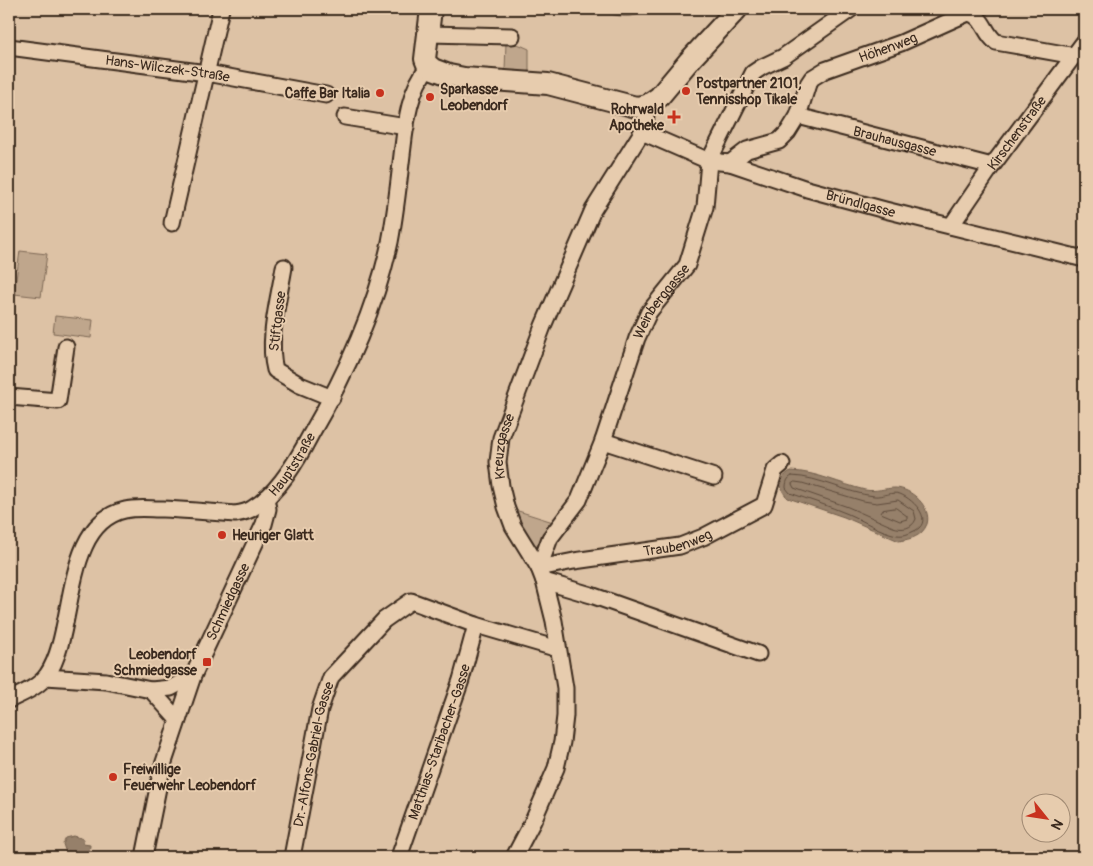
<svg xmlns="http://www.w3.org/2000/svg" width="1093" height="866" viewBox="0 0 1093 866" font-family="Pangolin,sans-serif">
<style>
.green{fill:#bfa68c;stroke:#7d6855}
.water{fill:#96806a;stroke:#725e4c}
.lines{fill:none;stroke-linecap:round;stroke-linejoin:round}
.shore{stroke:#5f4c3c;stroke-width:1}
.minor-casing{stroke:#3b2a1e;stroke-width:19}
.major-casing{stroke:#3b2a1e;stroke-width:24}
.minor{stroke:#e7ccae;stroke-width:15}
.major{stroke:#e7ccae;stroke-width:20}
.poi-dot{fill:#c8321e;stroke:#e7ccae;stroke-width:2}
.labels{text-anchor:middle;stroke-width:4;stroke-linejoin:round;paint-order:stroke}
.street-label{font-size:14px;fill:#3b2a1e;stroke:#e7ccae}
.poi-label{font-size:14px;font-weight:bold;fill:#3b2a1e;stroke:#e7ccae;text-anchor:start}
</style>
<rect width="100%" height="100%" fill="#ddc2a5"/>
<filter id="ink" filterUnits="userSpaceOnUse"><feTurbulence type="fractalNoise" baseFrequency=".02" numOctaves="2"/><feDisplacementMap in="SourceGraphic" scale="10" xChannelSelector="R" yChannelSelector="G"/><feConvolveMatrix kernelMatrix="1 2 1 2 8 2 1 2 1" color-interpolation-filters="sRGB"/></filter>
<g filter="url(#ink)">
<path class="green" d="M595,9h55c-20,12 -35,7 -55,0z
M506,42l14,3 9,4v25l-24,-3z
M20,251l27,3 -6,43 -27,-3z
M55,316l38,4 -2,18 -38,-5z
M512,509l41,13 -15,23 -10,-2z"/>
<path class="water" d="M791,471c26,1 49,13 74,19 11,2 20,-2 30,-2 17,0 37,20 32,36 -5,13 -17,15 -28,17l-55,-24 -56,-19c-10,-9 -9,-21 3,-27z
M74,836l10,3 -1,5 7,1 -1,10 -3,2 -21,-7 -2,-6 3,-6z"/>
<g class="lines">
<path class="shore" d="M792,476c28,1 54,17 82,20 8,1 18,-5 26,-2 15,6 36,29 12,38 -4,2 -9,4 -15,3 -16,-3 -33,-14 -49,-21 -19,-8 -38,-14 -58,-21l-4,-5c0,-5 1,-10 6,-12z
M795,482l7,1 61,18 14,2 21,-3 16,11 2,8c-4,10 -14,11 -23,8l-45,-20 -54,-19 -2,-4z
M896,508l11,8v3l-7,2 -19,-8 2,-3z"/>
<defs>
<g id="minor">
<path d="M429,34l83,2"/>
<path id="s1" d="M9,47l198,26 119,22"/>
<path id="s2" d="M798,116l194,50"/>
<path d="M345,117l61,10"/>
<path id="s3" d="M642,132l67,29 21,2 77,26 78,21 199,49"/>
<path id="s4" d="M730,163l17,-13 32,-9 9,-9 10,-16 10,-32 4,-6 13,-8 76,-27 67,-30c16,3 16,20 28,29l79,14"/>
<path d="M172,223l49,-214"/>
<path id="s5" d="M951,226l41,-60 92,-124"/>
<path d="M284,267c-5,32 -17,72 -9,103l25,15 32,13"/>
<path d="M9,397l49,4 8,-54"/>
<path d="M603,441l111,36"/>
<path id="s6" d="M539,568l11,-30 29,-38 24,-59 34,-103 12,-26 38,-47 18,-58 4,-46 44,-88 9,-6 21,-10 68,-48"/>
<path id="s7" d="M539,568l35,-7 106,-15 23,-9 61,-32 11,-35 7,-6"/>
<path d="M544,581l47,14 167,59"/>
<path d="M46,677l60,4 45,9 20,-2 22,-12"/>
<path d="M151,690l27,30"/>
<path id="s8" d="M9,700c12,-6 30,-13 38,-25 30,-42 14,-151 78,-165 12,-3 25,-1 38,-1 24,1 48,3 72,5 7,-1 13,-2 18,-6 25,-14 45,-49 58,-74 35,-60 64,-123 79,-192 5,-26 8,-52 11,-79 4,-31 6,-72 28,-97"/>
<path id="s9" d="M144,857l18,-89 31,-92 71,-152 4,-15 -2,-11"/>
<path id="s10" d="M292,857l28,-148 11,-32 53,-57 27,-19 65,24 82,24"/>
<path id="s11" d="M399,857l62,-177 15,-55"/>
<path id="s12" d="M514,857l19,-36 23,-53 6,-26 3,-26v-28l-11,-67 -10,-40 -5,-13 -26,-42 -7,-19 -5,-21 -3,-24 3,-24 42,-112 50,-116 49,-78 3,-6 2,-21"/>
</g>
<path id="major" d="M431,9l-6,50 2,5 6,5 16,6 15,3 84,6 88,23 11,-2 12,-8 30,-36 48,-52"/>
</defs>
<use href="#minor" class="minor-casing"/>
<use href="#major" class="major-casing"/>
<use href="#minor" class="minor"/>
<use href="#major" class="major"/>
</g>
</g>
<g class="poi-dot">
<circle cx="686" cy="91" r="5"/>
<circle cx="380" cy="93" r="5"/>
<circle cx="430" cy="97" r="5"/>
<path d="M671.5 109.5h5v5h5v5h-5v5h-5v-5h-5v-5h5z"/>
<circle cx="222" cy="535" r="5"/>
<rect x="202" y="657" width="10" height="10" rx="2.5"/>
<circle cx="113" cy="777" r="5"/>
</g>
<g class="labels">
<g class="street-label">
<text dy="5" stroke="none"><textPath href="#s4" startOffset="209">Höhenweg</textPath></text>
<text dy="5" stroke="none"><textPath href="#s1" startOffset="160">Hans-Wilczek-Straße</textPath></text>
<text dy="5" stroke="none"><textPath href="#s5" startOffset="114">Kirschenstraße</textPath></text>
<text dy="5" stroke="none"><textPath href="#s2" startOffset="100">Brauhausgasse</textPath></text>
<text dy="5" stroke="none"><textPath href="#s3" startOffset="231">Bründlgasse</textPath></text>
<text dy="5" stroke="none"><textPath href="#s6" startOffset="296">Weinberggasse</textPath></text>
<text transform="translate(277 321) rotate(-83)" y="5">Stiftgasse</text>
<text dy="5" stroke="none"><textPath href="#s12" startOffset="434">Kreuzgasse</textPath></text>
<text dy="5" stroke="none"><textPath href="#s8" startOffset="426">Hauptstraße</textPath></text>
<text dy="5" stroke="none"><textPath href="#s7" startOffset="141">Traubenweg</textPath></text>
<text dy="5" stroke="none"><textPath href="#s9" startOffset="270">Schmiedgasse</textPath></text>
<text dy="5" stroke="none"><textPath href="#s11" startOffset="122">Matthias-Staribacher-Gasse</textPath></text>
<text dy="5" stroke="none"><textPath href="#s10" startOffset="105">Dr.-Alfons-Gabriel-Gasse</textPath></text>
</g>
<g class="poi-label">
<text x="696" y="88">Postpartner 2101,<tspan x="696" dy="16">Tennisshop Tikale</tspan></text>
<text x="440" y="94">Sparkasse<tspan x="440" dy="16">Leobendorf</tspan></text>
<text x="370" y="98" text-anchor="end">Caffe Bar Italia</text>
<text x="664" y="114" text-anchor="end">Rohrwald<tspan x="664" dy="16">Apotheke</tspan></text>
<text x="232" y="540">Heuriger Glatt</text>
<text x="197" y="659" text-anchor="end">Leobendorf<tspan x="197" dy="16">Schmiedgasse</tspan></text>
<text x="123" y="774">Freiwillige<tspan x="123" dy="16">Feuerwehr Leobendorf</tspan></text>
</g>
</g>
<rect width="1093" height="866" fill="none" stroke="#e7ccae" stroke-width="30"/>
<rect x="15" y="15" width="1063" height="836" fill="none" stroke="#3b2a1e" stroke-width="2" filter="url(#ink)"/>
<g transform="translate(1046 818) rotate(120)"><circle r="24" fill="#e7ccae" stroke="#a28b74"/>
<path d="M0-4L9 19L0 12L-9 19Z" fill="#c8321e"/>
<text y="-8" font-size="14" font-weight="bold" text-anchor="middle" fill="#3b2a1e">N</text>
</g>
</svg>
